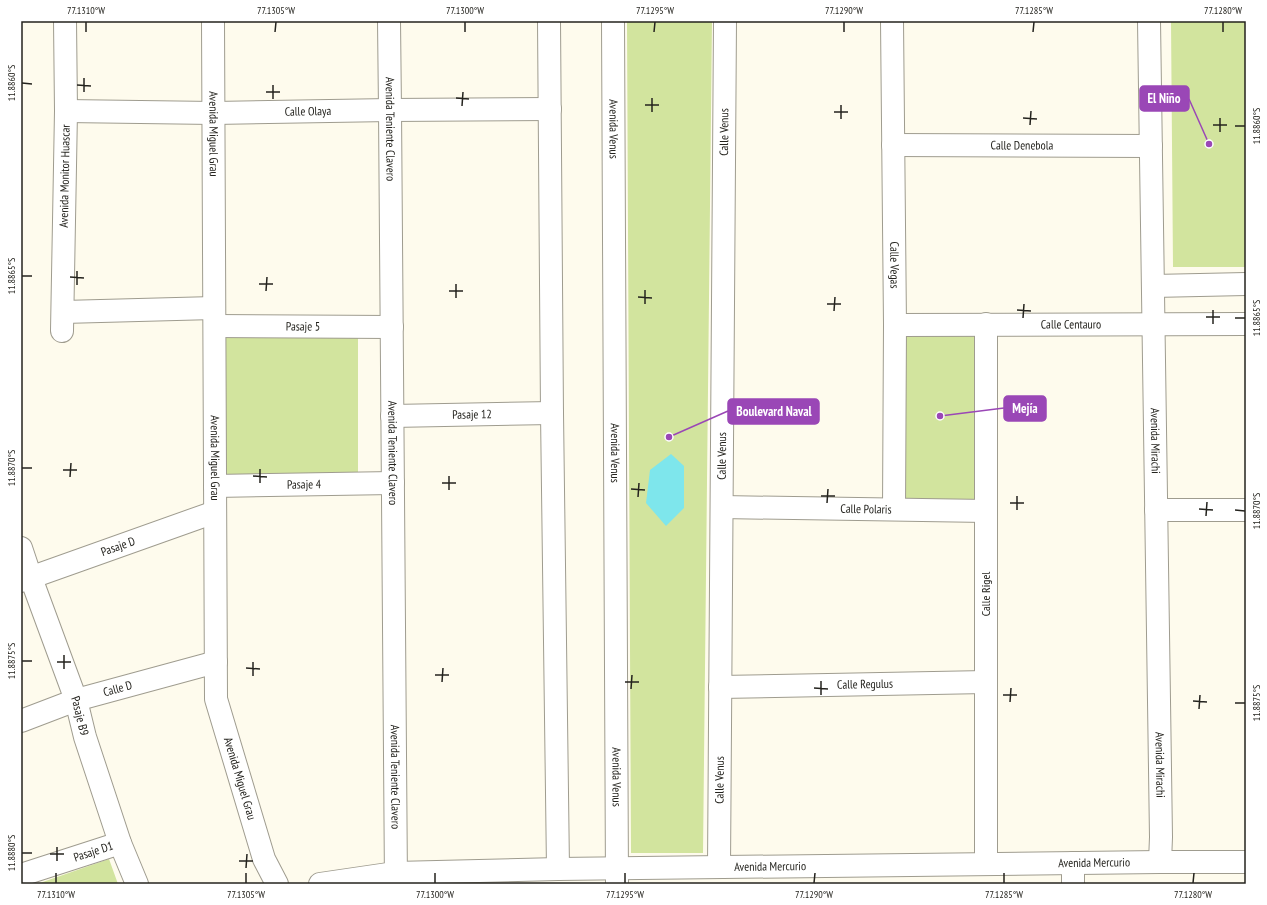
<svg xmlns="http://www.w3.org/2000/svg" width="1267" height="905" viewBox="0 0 1267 905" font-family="'PT Sans Narrow',sans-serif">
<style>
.green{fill:#d2e49e}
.water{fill:#7ee6ec}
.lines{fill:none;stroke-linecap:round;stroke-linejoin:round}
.minor-casing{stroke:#9f9c8f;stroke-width:24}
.minor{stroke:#fff;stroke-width:22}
.ticks{fill:none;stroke:#24231e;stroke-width:1.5}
.labels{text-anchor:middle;stroke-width:4;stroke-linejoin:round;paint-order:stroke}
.street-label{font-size:12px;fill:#24231e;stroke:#fff}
.leader{fill:none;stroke:#9a47b6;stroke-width:1.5}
.callout-dot{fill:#9a47b6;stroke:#fff;stroke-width:1.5}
.callout{fill:#9a47b6;stroke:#9a47b6;stroke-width:1.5}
.callout-label{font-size:13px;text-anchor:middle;font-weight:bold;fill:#fff}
.neatline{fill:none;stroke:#24231e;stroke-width:1.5}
.ticks-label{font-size:10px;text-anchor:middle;fill:#24231e}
</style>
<rect width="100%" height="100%" fill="#fefbed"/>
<path class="green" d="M627,21h85l-9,832h-72z
M1171,21h75v246h-73z
M224,326l134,8v150l-132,-10z
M901,329l80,1 -1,175 -82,-3z
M109,859l9,25h-81z"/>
<path class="water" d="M671,454l13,12v42l-18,18 -20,-23 4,-33z"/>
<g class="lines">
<defs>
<g id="minor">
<path id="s1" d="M213,21l3,678 48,160 13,25"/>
<path id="s2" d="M389,21l1,89 6,774"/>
<path d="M549,21l3,392 6,456"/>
<path id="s3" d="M613,21l4,863"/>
<path id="s4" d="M892,21l3,304 -1,184"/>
<path id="s5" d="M1149,21l12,816 -1,25"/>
<path id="s6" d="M66,111l148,2 176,-3 160,-1"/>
<path id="s7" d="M893,145l258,1"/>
<path d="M1153,286l93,-2"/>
<path d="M63,312l151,-4"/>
<path d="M986,324v540"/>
<path id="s8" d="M895,325l351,-1"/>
<path id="s9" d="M215,326l177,1"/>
<path id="s10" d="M62,331l4,-220 -1,-90"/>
<path id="s11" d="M392,416l160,-3"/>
<path id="s12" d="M215,486l178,-3"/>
<path id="s13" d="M722,507l264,4"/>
<path d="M1156,510h90"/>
<path id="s14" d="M21,548l10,30 45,122 9,37 35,106 17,41"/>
<path id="s15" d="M21,581l194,-69"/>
<path id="s16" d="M720,687l266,-5"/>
<path id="s17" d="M21,721l55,-21 140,-38"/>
<path d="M1073,863v21"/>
<path id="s18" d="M719,867l6,-846"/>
<path id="s19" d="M21,875l99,-32"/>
<path id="s20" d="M320,884l75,-11 163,-4 602,-7h86"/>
</g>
</defs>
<use href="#minor" class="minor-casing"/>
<use href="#minor" class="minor"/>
</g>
<path class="ticks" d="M86,32v-10M275,32l1,-10M465,32v-10M654,32l1,-10M844,32v-10M1033,32l1,-10M1223,32v-10M22,83l10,1M77,85l14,1M84,92v-14M266,92h14M456,98l13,1M273,99v-14M645,105h14M462,106l1,-14M652,112v-14M834,112h14M1023,118l14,1M841,119v-14M1030,125l1,-14M1213,125h14M1235,126h10M1220,132v-14M22,276h10M70,277l14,1M259,284h14M77,285v-14M266,291l1,-14M449,291h14M638,297l14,1M456,298v-14M645,304v-14M827,304h14M1017,310l14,1M834,311l1,-14M1206,317h14M1023,318l1,-14M1235,318h10M1213,324v-14M22,468h10M63,470h14M253,476l14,1M70,477l1,-14M260,483v-14M442,483h14M631,489l14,1M449,490v-14M821,496h14M638,497l1,-14M827,503l1,-14M1010,503h14M1199,509l14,1M1017,510v-14M1235,510l10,1M1206,516l1,-14M22,661h10M57,662h14M246,668l14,1M64,669v-14M435,675h14M253,676v-14M442,682l1,-14M625,682h14M814,688l14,1M631,689l1,-14M821,695v-14M1003,695h14M1193,701l14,1M1010,702l1,-14M1235,703h10M1199,709l1,-14M22,853h10M50,854h14M57,861v-14M239,861h14M246,868l1,-14M56,883v-10M246,883v-10M435,883v-10M625,883v-10M814,883l1,-10M1004,883v-10M1193,883l1,-10"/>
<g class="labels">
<g class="street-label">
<text dy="4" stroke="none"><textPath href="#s6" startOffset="242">Calle Olaya</textPath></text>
<text dy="4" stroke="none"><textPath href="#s2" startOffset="108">Avenida Teniente Clavero</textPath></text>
<text dy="4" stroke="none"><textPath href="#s3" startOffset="108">Avenida Venus</textPath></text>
<text dy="4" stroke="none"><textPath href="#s18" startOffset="735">Calle Venus</textPath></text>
<text dy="4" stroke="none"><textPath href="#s1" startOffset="113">Avenida Miguel Grau</textPath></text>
<text dy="4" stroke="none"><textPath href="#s7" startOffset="129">Calle Denebola</textPath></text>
<text dy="4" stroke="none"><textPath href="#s10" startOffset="155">Avenida Monitor Huascar</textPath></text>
<text dy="4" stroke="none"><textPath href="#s4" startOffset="244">Calle Vegas</textPath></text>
<text dy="4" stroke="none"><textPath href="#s8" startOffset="176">Calle Centauro</textPath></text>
<text dy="4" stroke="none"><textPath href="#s9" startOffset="88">Pasaje 5</textPath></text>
<text dy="4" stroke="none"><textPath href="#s11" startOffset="80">Pasaje 12</textPath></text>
<text dy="4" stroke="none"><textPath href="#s5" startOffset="420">Avenida Mirachi</textPath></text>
<text dy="4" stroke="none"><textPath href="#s2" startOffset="432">Avenida Teniente Clavero</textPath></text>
<text dy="4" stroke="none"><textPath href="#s3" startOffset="432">Avenida Venus</textPath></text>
<text dy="4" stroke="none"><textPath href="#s18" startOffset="411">Calle Venus</textPath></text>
<text dy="4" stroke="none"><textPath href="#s1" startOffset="437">Avenida Miguel Grau</textPath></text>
<text dy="4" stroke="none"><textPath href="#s12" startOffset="89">Pasaje 4</textPath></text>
<text dy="4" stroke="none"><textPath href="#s13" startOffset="144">Calle Polaris</textPath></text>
<text dy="4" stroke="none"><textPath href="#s15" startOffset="103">Pasaje D</textPath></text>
<text transform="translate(986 594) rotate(-90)" y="4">Calle Rigel</text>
<text dy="4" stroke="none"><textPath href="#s16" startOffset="145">Calle Regulus</textPath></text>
<text dy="4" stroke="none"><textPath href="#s17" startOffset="102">Calle D</textPath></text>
<text dy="4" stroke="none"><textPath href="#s14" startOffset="178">Pasaje B9</textPath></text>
<text dy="4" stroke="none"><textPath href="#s5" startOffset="744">Avenida Mirachi</textPath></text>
<text dy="4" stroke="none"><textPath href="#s2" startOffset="756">Avenida Teniente Clavero</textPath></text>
<text dy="4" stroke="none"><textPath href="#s3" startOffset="756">Avenida Venus</textPath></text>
<text dy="4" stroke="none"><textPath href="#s1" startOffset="761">Avenida Miguel Grau</textPath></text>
<text dy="4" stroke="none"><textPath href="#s18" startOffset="87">Calle Venus</textPath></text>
<text dy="4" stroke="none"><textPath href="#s19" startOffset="76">Pasaje D1</textPath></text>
<text dy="4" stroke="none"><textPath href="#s20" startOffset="775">Avenida Mercurio</textPath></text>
<text dy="4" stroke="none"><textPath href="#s20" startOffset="451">Avenida Mercurio</textPath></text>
</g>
</g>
<path class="leader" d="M1209 144L1189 99M940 416L1004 408M669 437L728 411"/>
<g class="callout-dot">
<circle cx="1209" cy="144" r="4"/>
<circle cx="940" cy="416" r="4"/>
<circle cx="669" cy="437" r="4"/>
</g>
<g class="callout">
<rect x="1140" y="86" width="49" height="25" rx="4"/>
<rect x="1004" y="396" width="42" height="25" rx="4"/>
<rect x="728" y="399" width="91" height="25" rx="4"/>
</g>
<g class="callout-label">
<text x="1164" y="103">El Niño</text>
<text x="1025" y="413">Mejía</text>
<text x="774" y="416">Boulevard Naval</text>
</g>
<rect width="1267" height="905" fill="none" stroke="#ffffff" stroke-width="44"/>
<rect x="22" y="22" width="1223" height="861" class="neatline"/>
<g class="ticks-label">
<text x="86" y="14">77.1310°W</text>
<text x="276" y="14">77.1305°W</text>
<text x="465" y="14">77.1300°W</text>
<text x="655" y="14">77.1295°W</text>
<text x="844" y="14">77.1290°W</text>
<text x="1034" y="14">77.1285°W</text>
<text x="1223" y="14">77.1280°W</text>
<text transform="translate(11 83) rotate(-90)" y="4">11.8860°S</text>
<text transform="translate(1256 126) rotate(-90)" y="4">11.8860°S</text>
<text transform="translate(11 276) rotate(-90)" y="4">11.8865°S</text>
<text transform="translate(1256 318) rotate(-90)" y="4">11.8865°S</text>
<text transform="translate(11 468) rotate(-90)" y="4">11.8870°S</text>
<text transform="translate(1256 511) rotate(-90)" y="4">11.8870°S</text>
<text transform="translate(11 661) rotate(-90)" y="4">11.8875°S</text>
<text transform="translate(1256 703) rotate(-90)" y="4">11.8875°S</text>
<text transform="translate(11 853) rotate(-90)" y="4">11.8880°S</text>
<text x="56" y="898">77.1310°W</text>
<text x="246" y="898">77.1305°W</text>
<text x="435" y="898">77.1300°W</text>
<text x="625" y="898">77.1295°W</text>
<text x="814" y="898">77.1290°W</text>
<text x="1004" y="898">77.1285°W</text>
<text x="1193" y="898">77.1280°W</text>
</g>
</svg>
